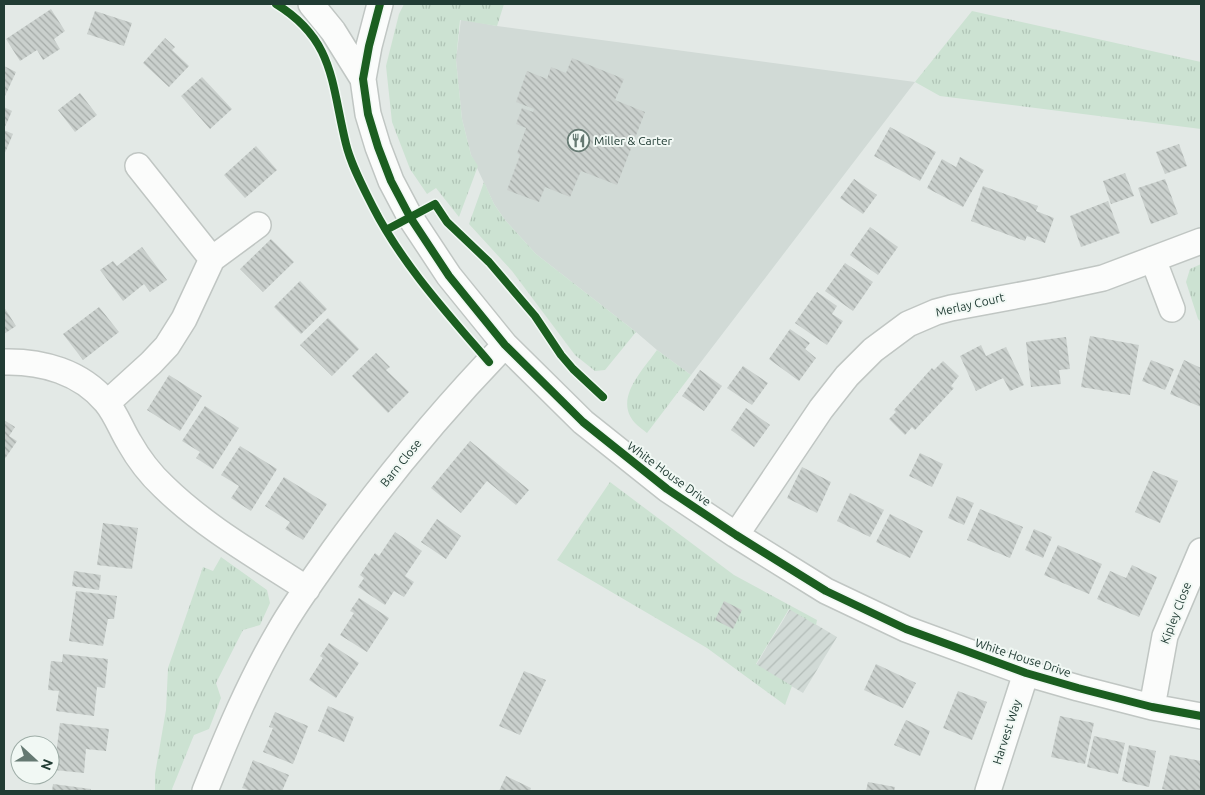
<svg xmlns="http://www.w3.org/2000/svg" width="1205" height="795" viewBox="0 0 1205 795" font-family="Ubuntu,sans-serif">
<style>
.built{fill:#d1dad6}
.industrial{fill:url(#industrial-furrows)}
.grass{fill:url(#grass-tufts)}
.building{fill:url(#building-back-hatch)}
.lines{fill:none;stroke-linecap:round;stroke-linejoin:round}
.minor-casing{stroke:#c0c6c3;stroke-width:28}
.minor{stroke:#fbfcfb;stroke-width:25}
.cycleway-casing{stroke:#f1f8f4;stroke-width:11}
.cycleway{stroke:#1b5e20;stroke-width:8}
.labels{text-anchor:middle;stroke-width:4;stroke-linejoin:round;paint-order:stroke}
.poi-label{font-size:12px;fill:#213c34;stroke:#f1f8f4;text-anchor:start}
.street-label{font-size:12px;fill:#213c34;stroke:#f1f8f4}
</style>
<defs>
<pattern id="industrial-furrows" width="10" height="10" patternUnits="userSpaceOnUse" patternTransform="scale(1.25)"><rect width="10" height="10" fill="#d1dad6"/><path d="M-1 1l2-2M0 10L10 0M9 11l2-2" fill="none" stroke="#b3bcb8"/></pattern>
<pattern id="grass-tufts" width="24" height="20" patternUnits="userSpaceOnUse" patternTransform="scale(1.25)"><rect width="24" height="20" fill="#cce2d2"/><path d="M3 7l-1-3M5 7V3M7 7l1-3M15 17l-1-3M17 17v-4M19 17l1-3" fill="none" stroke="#afc3b5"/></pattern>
<pattern id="building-back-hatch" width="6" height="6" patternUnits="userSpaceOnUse" patternTransform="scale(1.25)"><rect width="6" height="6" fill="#cad0cd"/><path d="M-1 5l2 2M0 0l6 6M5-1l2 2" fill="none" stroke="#a4aaa7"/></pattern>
</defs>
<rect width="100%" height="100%" fill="#e3e9e6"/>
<path class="built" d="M461,19l36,7 418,56 -224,293 -34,-25 -21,-18 -100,-78 -31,-34 -11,-16 -23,-49 -9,-36 -6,-59z"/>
<path class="industrial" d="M790,609l47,28 -34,56 -47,-28z"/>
<path class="grass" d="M404,4h100l-7,22 -37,-6 -4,40 6,59 9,36 7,11 -19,51 -23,-29 -9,6 -17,-25 -18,-47 -6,-56 13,-52z
M972,11l229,51v67l-261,-33 -25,-14z
M484,182l10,22 11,16 31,34 100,78 -31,38 -10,1 -20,-16 -63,-84 -43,-47z
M1201,264v58l-3,-3 -12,-37 4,-13z
M657,350l34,25 -44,58c-4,-3 -9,-7 -12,-10 -22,-24 8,-53 22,-73z
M610,482l124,93 83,45 -1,5 -27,-16 -33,55 36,22 -7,19 -78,-57 -150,-88z
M221,557l46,33 3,13 -10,22 -17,5 -27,53 5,15 -12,31 -15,6 -22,54 1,2h-18v-17l11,-64 2,-42 35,-101 10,4z"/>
<path class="building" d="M51,9l14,22 -11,8 6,10 -17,11 -6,-10 -17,11 -14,-22z
M95,11l37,12 -8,23 -37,-12z
M165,38l10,9 -3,3 17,16 -20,21 -26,-24z
M572,58l52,21 -9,21 30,12 -28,73 -36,-14 -11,26 -25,-10 -6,15 -32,-12 13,-35 -3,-2 9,-25 -10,-4 6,-16 11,4 1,-3 -18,-7 11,-31 20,8 4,-12 15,6z
M4,66l12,6 -11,24 -1,-1z
M202,77l30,32 -22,20 -29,-33z
M80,93l17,22 -22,17 -17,-22z
M4,107l8,4 -8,18z
M890,127l46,25 -16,29 -46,-25z
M4,130l9,4 -9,21z
M1179,144l8,22 -22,8 -9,-22z
M256,146l21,24 -32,28 -21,-23z
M960,157l24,13 -21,37 -36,-19 15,-29 14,8z
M1125,173l9,23 -23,8 -8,-23z
M854,179l23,16 -14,19 -23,-16z
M1165,179l13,35 -27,10 -13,-36z
M983,186l55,20 -2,5 18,7 -9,25 -18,-7 -2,5 -54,-20z
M1108,201l12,32 -39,14 -11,-31z
M870,227l28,20 -20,28 -28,-20z
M271,239l23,23 -31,30 -23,-23z
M142,247l25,33 -17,12 -6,-8 -21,17 -23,-31 13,-9 4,5z
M845,263l28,19 -20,29 -28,-20z
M300,281l27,28 -26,25 -27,-27z
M817,292l20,14 -5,8 11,7 -16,24 -32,-22z
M4,307l12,19 -12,8z
M99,307l20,25 -36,28 -20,-26z
M328,318l31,31 -27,27 -32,-31z
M790,329l20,14 -5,6 11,9 -17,23 -30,-22z
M1090,336l49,9 -9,50 -49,-8z
M1066,337l4,32 -11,1 2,14 -30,3 -5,-45z
M981,345l5,11 20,-9 18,38 -14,6 -7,-13 -27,13 -16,-35z
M376,353l14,14 -4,3 23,22 -21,21 -36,-37z
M1151,360l23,9 -9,21 -23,-9z
M1184,360l17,8v39l-31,-13z
M943,361l16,15 -8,10 3,2 -39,42 -3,-3 -7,8 -16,-16 7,-7 -2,-2 38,-42 2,2z
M743,366l25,17 -16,22 -25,-17z
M700,370l22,16 -18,25 -22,-15z
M169,375l33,21 -22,35 -33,-21z
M205,406l34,22 -26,41 -17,-11 4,-6 -18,-11z
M746,408l24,17 -16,22 -23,-17z
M4,420l11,7 -6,9 8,5 -13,19z
M470,441l59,49 -13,15 -29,-24 -26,32 -30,-25z
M240,446l37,23 -26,42 -20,-13 8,-12 -18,-11z
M920,453l23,11 -11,23 -23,-11z
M802,467l29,15 -14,31 -30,-15z
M1153,471l25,10 -18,42 -25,-11z
M284,477l43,27 -24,36 -18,-11 5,-7 -25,-16z
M850,493l34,17 -14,27 -33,-16z
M957,496l17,7 -10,22 -16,-7z
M980,509l43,18 -13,31 -43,-18z
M890,514l33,17 -13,27 -34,-16z
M437,519l24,17 -15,23 -25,-17z
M103,523l35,5 -6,41 -35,-4z
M1034,529l18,8 -9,21 -18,-8z
M395,532l27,19 -17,25 9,6 -10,15 -10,-6 -9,14 -27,-18 6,-9 -4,-3 15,-22 4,3z
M1058,545l44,19 -13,30 -45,-19z
M1132,565l25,12 -18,40 -42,-18 13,-28 16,7z
M74,571l27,4 -2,15 -27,-4z
M76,591l41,5 -3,23h-6l-5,27 -34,-5z
M359,598l30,20 -22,34 -27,-17 14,-22 -4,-2z
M724,601l18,9 -9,19 -18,-9z
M329,643l30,20 -23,35 -27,-18 14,-22 -3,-2z
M63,654l45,5 -3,29 -8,-1 -3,29 -38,-5 3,-20 -11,-1 3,-29 11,1z
M876,664l40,19 -13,25 -39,-18z
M524,671l22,9 -26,55 -21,-9z
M958,691l29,11 -15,38 -29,-12z
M328,706l26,11 -10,25 -26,-11z
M275,712l33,14 -15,38 -30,-12 10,-24 -4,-1z
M1060,716l34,7 -9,41 -34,-7z
M906,720l24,11 -10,25 -26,-11z
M60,723l49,6 -3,22 -20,-2 -2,24 -30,-3z
M1094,736l31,7 -7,31 -31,-7z
M1129,745l27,6 -7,36 -27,-6z
M1170,755l31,6v30h-30l-9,-2z
M253,760l36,15 -7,16h-31l-9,-3z
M506,776l25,12 -1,3h-31z
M868,782l27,5 -1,4h-28z
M53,784l38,5v2h-39z"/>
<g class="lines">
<defs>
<path id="minor" d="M311,4l22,27 30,48
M380,4l-11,42 -6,33 5,35 10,33 13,34 19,36 39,59 56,69 78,77 84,67 69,46 90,56 80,38 120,44 52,15 74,19 49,9
M138,166l74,93
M1153,259l19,50
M4,362c38,-1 77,10 102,40 10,12 15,27 23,40 9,16 21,32 35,45 42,41 94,70 143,102
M107,403l44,-40 16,-17 17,-27 28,-60 46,-34
M736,535l85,-126 26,-33 26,-26 35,-26 28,-12 15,-4 91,-17 61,-13 98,-37
M1152,707l13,-71 36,-85
M205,791c22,-55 45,-110 75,-161 16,-28 35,-53 53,-79 53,-73 110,-142 172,-206
M988,791l38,-118"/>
</defs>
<use href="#minor" class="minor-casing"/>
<use href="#minor" class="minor"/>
<defs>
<path id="cycleway" d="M276,4c59,36 55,80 70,140 5,21 17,43 27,63 29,57 74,106 116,155
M380,4l-11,42 -6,33 5,35 10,33 13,34 19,36 39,59 56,69 78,77 84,67 69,46 90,56 80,38 120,44 52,15 74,19 49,9
M386,230l49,-26 12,18 42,40 46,54 26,39 12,14 30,28"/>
</defs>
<use href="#cycleway" class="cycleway-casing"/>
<use href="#cycleway" class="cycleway"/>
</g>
<defs>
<symbol id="restaurant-ring" viewBox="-11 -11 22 22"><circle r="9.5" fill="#f1f8f4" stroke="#657972" stroke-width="1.5"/><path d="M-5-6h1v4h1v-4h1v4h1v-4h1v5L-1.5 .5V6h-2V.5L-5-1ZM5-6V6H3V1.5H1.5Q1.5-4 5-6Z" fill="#657972"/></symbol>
</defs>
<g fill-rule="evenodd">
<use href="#restaurant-ring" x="566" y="128" width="25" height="25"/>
</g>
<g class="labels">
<g class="poi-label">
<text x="594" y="145">Miller &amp; Carter</text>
</g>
<g class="street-label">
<text transform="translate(970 305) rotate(-13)" y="4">Merlay Court</text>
<text transform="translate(401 463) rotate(-51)" y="4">Barn Close</text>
<text transform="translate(669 474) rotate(36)" y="4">White House Drive</text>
<text transform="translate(1176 613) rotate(-69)" y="4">Kipley Close</text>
<text transform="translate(1023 658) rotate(18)" y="4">White House Drive</text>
<text transform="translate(1007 732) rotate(-72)" y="4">Harvest Way</text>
</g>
</g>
<rect width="1205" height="795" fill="none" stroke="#213c34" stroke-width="10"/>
<g transform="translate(35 760) rotate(111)"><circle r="24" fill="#f1f8f4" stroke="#9eada7"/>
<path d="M0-4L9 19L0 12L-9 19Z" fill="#657972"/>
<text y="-8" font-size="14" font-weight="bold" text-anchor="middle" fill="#213c34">N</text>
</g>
</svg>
